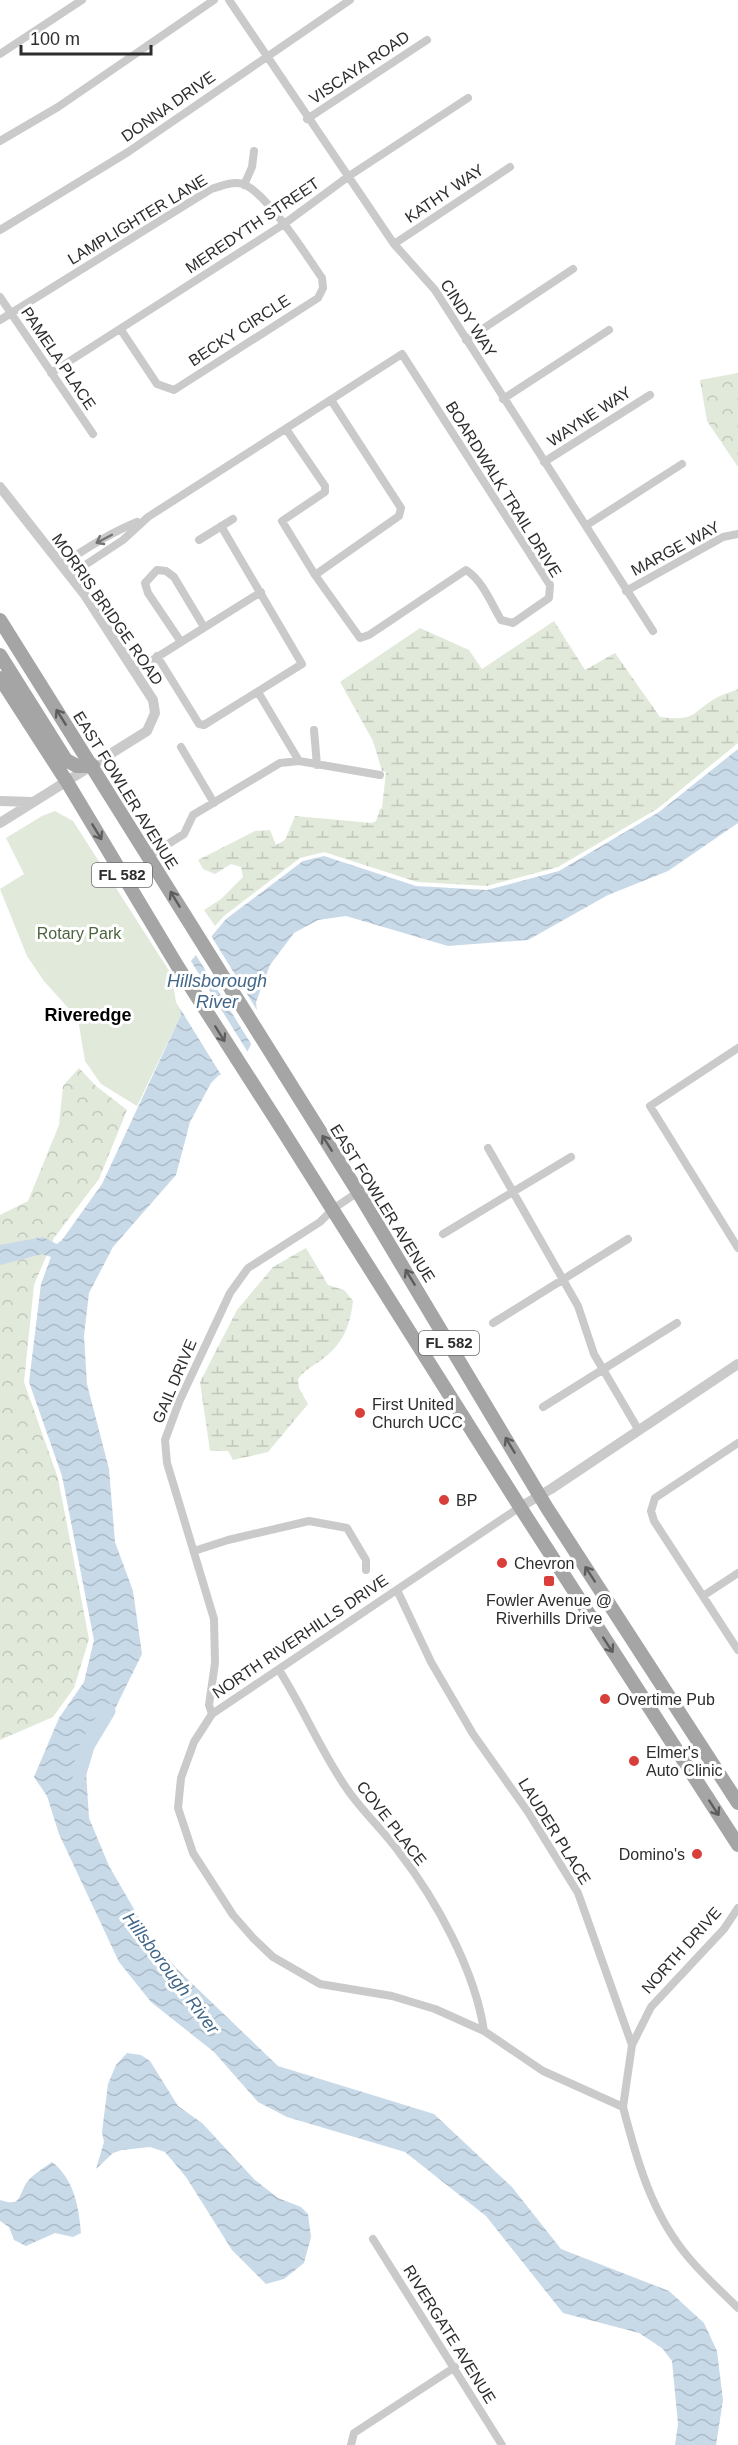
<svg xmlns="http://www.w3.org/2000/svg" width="738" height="2445" viewBox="0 0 738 2445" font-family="Helvetica,sans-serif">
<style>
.green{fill:#e1e9db}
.forest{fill:url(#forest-crowns)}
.wetland{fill:url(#wetland-marsh)}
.water{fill:url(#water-waves)}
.pier{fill:#fff}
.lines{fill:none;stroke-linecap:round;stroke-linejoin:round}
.river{stroke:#c8d9e8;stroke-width:15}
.minor{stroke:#cacaca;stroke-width:8}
.tertiary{stroke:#cacaca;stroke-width:10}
.primary{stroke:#a5a5a5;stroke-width:14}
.oneway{stroke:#747474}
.oneway2{stroke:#5d5d5d}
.poi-dot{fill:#d83e3a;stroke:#fff;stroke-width:2}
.labels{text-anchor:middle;stroke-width:6;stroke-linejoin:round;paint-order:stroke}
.shield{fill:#fff;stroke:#6c6c6c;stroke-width:1.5}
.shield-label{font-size:15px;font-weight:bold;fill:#2d2d2d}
.street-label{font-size:16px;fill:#2d2d2d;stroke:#fff}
.park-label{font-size:16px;fill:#4c653e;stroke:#fff}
.poi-label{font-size:16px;fill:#2d2d2d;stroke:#fff;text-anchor:start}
.water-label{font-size:18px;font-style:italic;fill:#416688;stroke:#fff}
.neighbourhood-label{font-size:18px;font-weight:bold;fill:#000;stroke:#fff}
</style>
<defs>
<pattern id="forest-crowns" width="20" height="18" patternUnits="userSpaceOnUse" patternTransform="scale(1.5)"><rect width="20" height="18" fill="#e1e9db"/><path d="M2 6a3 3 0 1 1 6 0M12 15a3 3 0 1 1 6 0" fill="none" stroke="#c1c8bc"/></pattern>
<pattern id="wetland-marsh" width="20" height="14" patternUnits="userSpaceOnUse" patternTransform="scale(1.5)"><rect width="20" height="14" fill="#e1e9db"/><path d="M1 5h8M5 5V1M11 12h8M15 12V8" fill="none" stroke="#c1c8bc"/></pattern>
<pattern id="water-waves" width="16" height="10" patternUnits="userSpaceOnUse" patternTransform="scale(1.5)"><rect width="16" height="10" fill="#c8d9e8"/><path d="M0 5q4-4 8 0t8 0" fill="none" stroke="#acbbc7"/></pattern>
</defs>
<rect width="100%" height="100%" fill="#fff"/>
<path class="green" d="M55,811l18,10 102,159 6,35 -44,91 -36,-22 -16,-23 -7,-42 -34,-38 -17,-25 -27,-67 24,-15 -18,-36 36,-22z"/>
<path class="forest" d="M738,373v94l-31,-46 -7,-41z
M79,1068l17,18 31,24 -28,69 -45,59 -20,47 -10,97 34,96 31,161 -15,49 -21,29 -53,23v-525l28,-14 31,-76 4,-39z"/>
<path class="wetland" d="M554,621l31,49 30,-17 45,64c40,5 30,-6 60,-21 6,-3 12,-4 18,-7v54l-81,66 -99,58 -71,19 -70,-4 -93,-30 -24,6 -76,58 -9,10 -11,-16 17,-11 22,-22 -2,-10 -10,-3 -16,10 -12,-5 -5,-9 57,-29 15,-1 6,15 9,-5 10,-24 77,7 4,-2 4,-12 2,-1 4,-36 -4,-1 -9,-30 -33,-59 80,-54 49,22 13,19z
M306,1248l22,37 16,5 9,11c-3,27 -11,44 -33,60 -9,6 -16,10 -22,18l1,9 9,16 -40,48 -35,8 -5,-9h-18l-10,-69 37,-72 36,-43z"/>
<path class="water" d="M738,749v74l-70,48 -60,24 -80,45 -80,6 -102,-30 -28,4 -24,13 -24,32 -14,37 3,28 -25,46 -15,-1 -8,8 -21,39 -14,53 -63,72 -24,46 -5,43 3,48 22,85 6,73 18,49 9,63 -31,63 -27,23 5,78 20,48 40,69 28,34 101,97 156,48 78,73 49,62 108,42 35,32 13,28 6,49 -7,45h-41l3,-21 -6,-63 -10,-13 -23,-15 -76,-20 -77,-97 -81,-64 -118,-35 -29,-15 -44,-50 -63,-50 -32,-40 -60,-128 -12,-38 -13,-19 25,-59 25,-36 10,-42 -32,-164 -33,-94 12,-98 10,-27 -9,-3 -42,11v-20l43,-8 14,7 5,-4 40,-56 79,-169 -6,-35 51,-61 77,-58 21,-5 92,30 71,4 72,-19 100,-59z
M127,2053l14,2 9,6 28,45 24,17 53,57 23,18 23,9 7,7 3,23 -7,26 -20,16 -18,5 -34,-34 -46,-73 -21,-25 -15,-5 -28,3 -9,3 -17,16 8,-27 -2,-10 6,-48 8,-19z
M52,2162c22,17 27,45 29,71l-8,4 -18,-4 -29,13 -12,-6 -5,-13 -9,-6v-21c19,6 18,0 25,-15 5,-9 19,-17 27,-23z"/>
<path class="pier" d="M210,934l50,81 2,15 -9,17 -59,-95z
M189,958l60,96 -14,25 -12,-1 -47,-76 -4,-23z"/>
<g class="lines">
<path class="river" d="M79,1773l8,-27 21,-35"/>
<path class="minor" d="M229,0l165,244 41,46 218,341
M0,54l82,-54
M307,119l120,-79
M0,141l58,-34 156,-107
M244,185l8,-18 2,-16
M0,230l128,-78 222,-152
M394,244l116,-77
M0,297l93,137
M0,320l211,-131c11,-3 21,-8 32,-5 23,8 64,72 79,94l1,10 -5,10 -144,92 -17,-6 -36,-54
M466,340l107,-71
M51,373l233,-149 65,-48 119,-78
M503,399l106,-69
M544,462l106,-67
M587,525l95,-61
M199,540l34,-21
M62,565c24,-17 48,-32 75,-43
M70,575l53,-35 25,-23 254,-163 148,231 -1,13 -36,25 -12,-3c-10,-17 -18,-39 -35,-50l-97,65 -9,3 -45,-63 -33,-54 43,-29v-6l-39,-57
M315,575l84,-59 2,-8 -70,-108
M626,591l97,-54 15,-3
M181,642l-33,-49 -3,-10 12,-13 9,1 8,6 30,50
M157,656l42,68 5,1 98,-61 -81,-138
M135,671l126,-79
M258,692l41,69
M314,730l3,35
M181,747l33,56
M149,856l35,-22 9,-19 87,-52 19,-2 81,14
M738,1048l-88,58 88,142
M488,1148l90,158 16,48 44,75
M443,1234l128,-77
M493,1323l135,-84
M543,1407l134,-84
M738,1443l-83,55 -4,13 3,10 84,129
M520,1507l-308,207 -18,28 -13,36 -3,30 15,45 40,62 20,23 20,19 47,27 72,12 43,13 49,22 59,40 80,36c14,54 29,108 66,151 15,18 33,34 49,50
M194,1551l34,-11 81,-19 38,7 19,32v10
M397,1590l34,72 42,72 55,78 50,81 54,152 -9,62
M703,1596l35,-23
M279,1670c25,39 41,80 68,119 15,22 36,41 52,63 38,49 76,119 85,179
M212,1714l-3,-9 6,-42 -1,-44 -47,-156 -2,-23 14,-38 51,-109 18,-25 72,-46 13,-13 25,-17
M632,2045l19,-38 73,-78 14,-21
M373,2239l129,206
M351,2445l3,-12 101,-66"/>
<path class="tertiary" d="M0,487l85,108 68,105 2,13 -8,18 -147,92
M0,801l33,1
M520,1507l31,-18 187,-125"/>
<path class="primary" d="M0,620l358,572 189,316 191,295
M0,655l66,105 11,6h16
M0,678l67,104 111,185 100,156 242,384 218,338"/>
</g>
<defs><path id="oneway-shaft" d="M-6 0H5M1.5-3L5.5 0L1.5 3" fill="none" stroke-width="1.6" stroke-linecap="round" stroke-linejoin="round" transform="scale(1.5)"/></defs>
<use class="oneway" href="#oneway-shaft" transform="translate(104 539) rotate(152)"/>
<g class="oneway2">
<use href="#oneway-shaft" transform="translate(61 717) rotate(-122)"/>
<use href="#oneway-shaft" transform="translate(97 832) rotate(59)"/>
<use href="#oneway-shaft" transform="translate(175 899) rotate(-121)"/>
<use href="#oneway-shaft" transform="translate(220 1034) rotate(58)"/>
<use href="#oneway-shaft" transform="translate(327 1143) rotate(-122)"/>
<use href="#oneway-shaft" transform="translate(410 1277) rotate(-121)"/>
<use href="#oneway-shaft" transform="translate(510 1445) rotate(-121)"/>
<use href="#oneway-shaft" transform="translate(590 1574) rotate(-123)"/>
<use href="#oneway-shaft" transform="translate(608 1645) rotate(57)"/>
<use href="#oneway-shaft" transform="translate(714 1808) rotate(57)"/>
</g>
<g class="poi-dot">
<circle cx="360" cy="1413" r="6"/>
<circle cx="444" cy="1500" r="6"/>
<circle cx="502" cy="1563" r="6"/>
<rect x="543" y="1575" width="12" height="12" rx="3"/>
<circle cx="605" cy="1699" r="6"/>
<circle cx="634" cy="1761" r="6"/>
<circle cx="697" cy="1854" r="6"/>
</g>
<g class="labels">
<g class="shield">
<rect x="92" y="863" width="60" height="24" rx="4.5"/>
<rect x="419" y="1331" width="60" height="24" rx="4.5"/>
</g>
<g class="shield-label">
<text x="122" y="880">FL 582</text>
<text x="449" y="1348">FL 582</text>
</g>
<g class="street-label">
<text transform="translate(359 67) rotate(-34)" y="6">VISCAYA ROAD</text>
<text transform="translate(168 106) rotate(-35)" y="6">DONNA DRIVE</text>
<text transform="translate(444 193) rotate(-34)" y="6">KATHY WAY</text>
<text transform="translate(137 219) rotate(-31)" y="6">LAMPLIGHTER LANE</text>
<text transform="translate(252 225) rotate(-34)" y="6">MEREDYTH STREET</text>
<text transform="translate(469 318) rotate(57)" y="6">CINDY WAY</text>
<text transform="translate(239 330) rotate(-33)" y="6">BECKY CIRCLE</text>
<text transform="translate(59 358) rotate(56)" y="6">PAMELA PLACE</text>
<text transform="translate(589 416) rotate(-33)" y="6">WAYNE WAY</text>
<text transform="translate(504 489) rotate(58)" y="6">BOARDWALK TRAIL DRIVE</text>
<text transform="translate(675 548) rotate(-28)" y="6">MARGE WAY</text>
<text transform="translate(108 609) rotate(55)" y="6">MORRIS BRIDGE ROAD</text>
<text transform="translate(126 790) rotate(58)" y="6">EAST FOWLER AVENUE</text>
<text transform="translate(383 1203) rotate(58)" y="6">EAST FOWLER AVENUE</text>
<text transform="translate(174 1381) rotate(-67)" y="6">GAIL DRIVE</text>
<text transform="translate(300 1636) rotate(-34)" y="6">NORTH RIVERHILLS DRIVE</text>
<text transform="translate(392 1823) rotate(52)" y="6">COVE PLACE</text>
<text transform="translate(555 1831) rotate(58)" y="6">LAUDER PLACE</text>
<text transform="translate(681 1950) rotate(-48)" y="6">NORTH DRIVE</text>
<text transform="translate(450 2334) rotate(58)" y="6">RIVERGATE AVENUE</text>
</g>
<g class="park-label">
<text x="79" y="939">Rotary Park</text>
</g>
<g class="poi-label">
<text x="372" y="1410">First United<tspan x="372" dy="18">Church UCC</tspan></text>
<text x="456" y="1506">BP</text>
<text x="514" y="1569">Chevron</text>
<text x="549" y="1606" text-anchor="middle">Fowler Avenue @<tspan x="549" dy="18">Riverhills Drive</tspan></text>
<text x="617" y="1705">Overtime Pub</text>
<text x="646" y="1758">Elmer's<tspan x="646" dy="18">Auto Clinic</tspan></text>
<text x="685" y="1860" text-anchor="end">Domino's</text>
</g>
<g class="water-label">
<text x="217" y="987">Hillsborough<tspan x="217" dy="21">River</tspan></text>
<text transform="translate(171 1973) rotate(53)" y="6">Hillsborough River</text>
</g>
<g class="neighbourhood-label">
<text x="88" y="1021">Riveredge</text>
</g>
</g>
<path d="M21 45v9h130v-9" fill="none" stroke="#2d2d2d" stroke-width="3"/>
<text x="30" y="45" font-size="18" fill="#2d2d2d" stroke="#ffffff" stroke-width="4.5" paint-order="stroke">100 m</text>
</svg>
